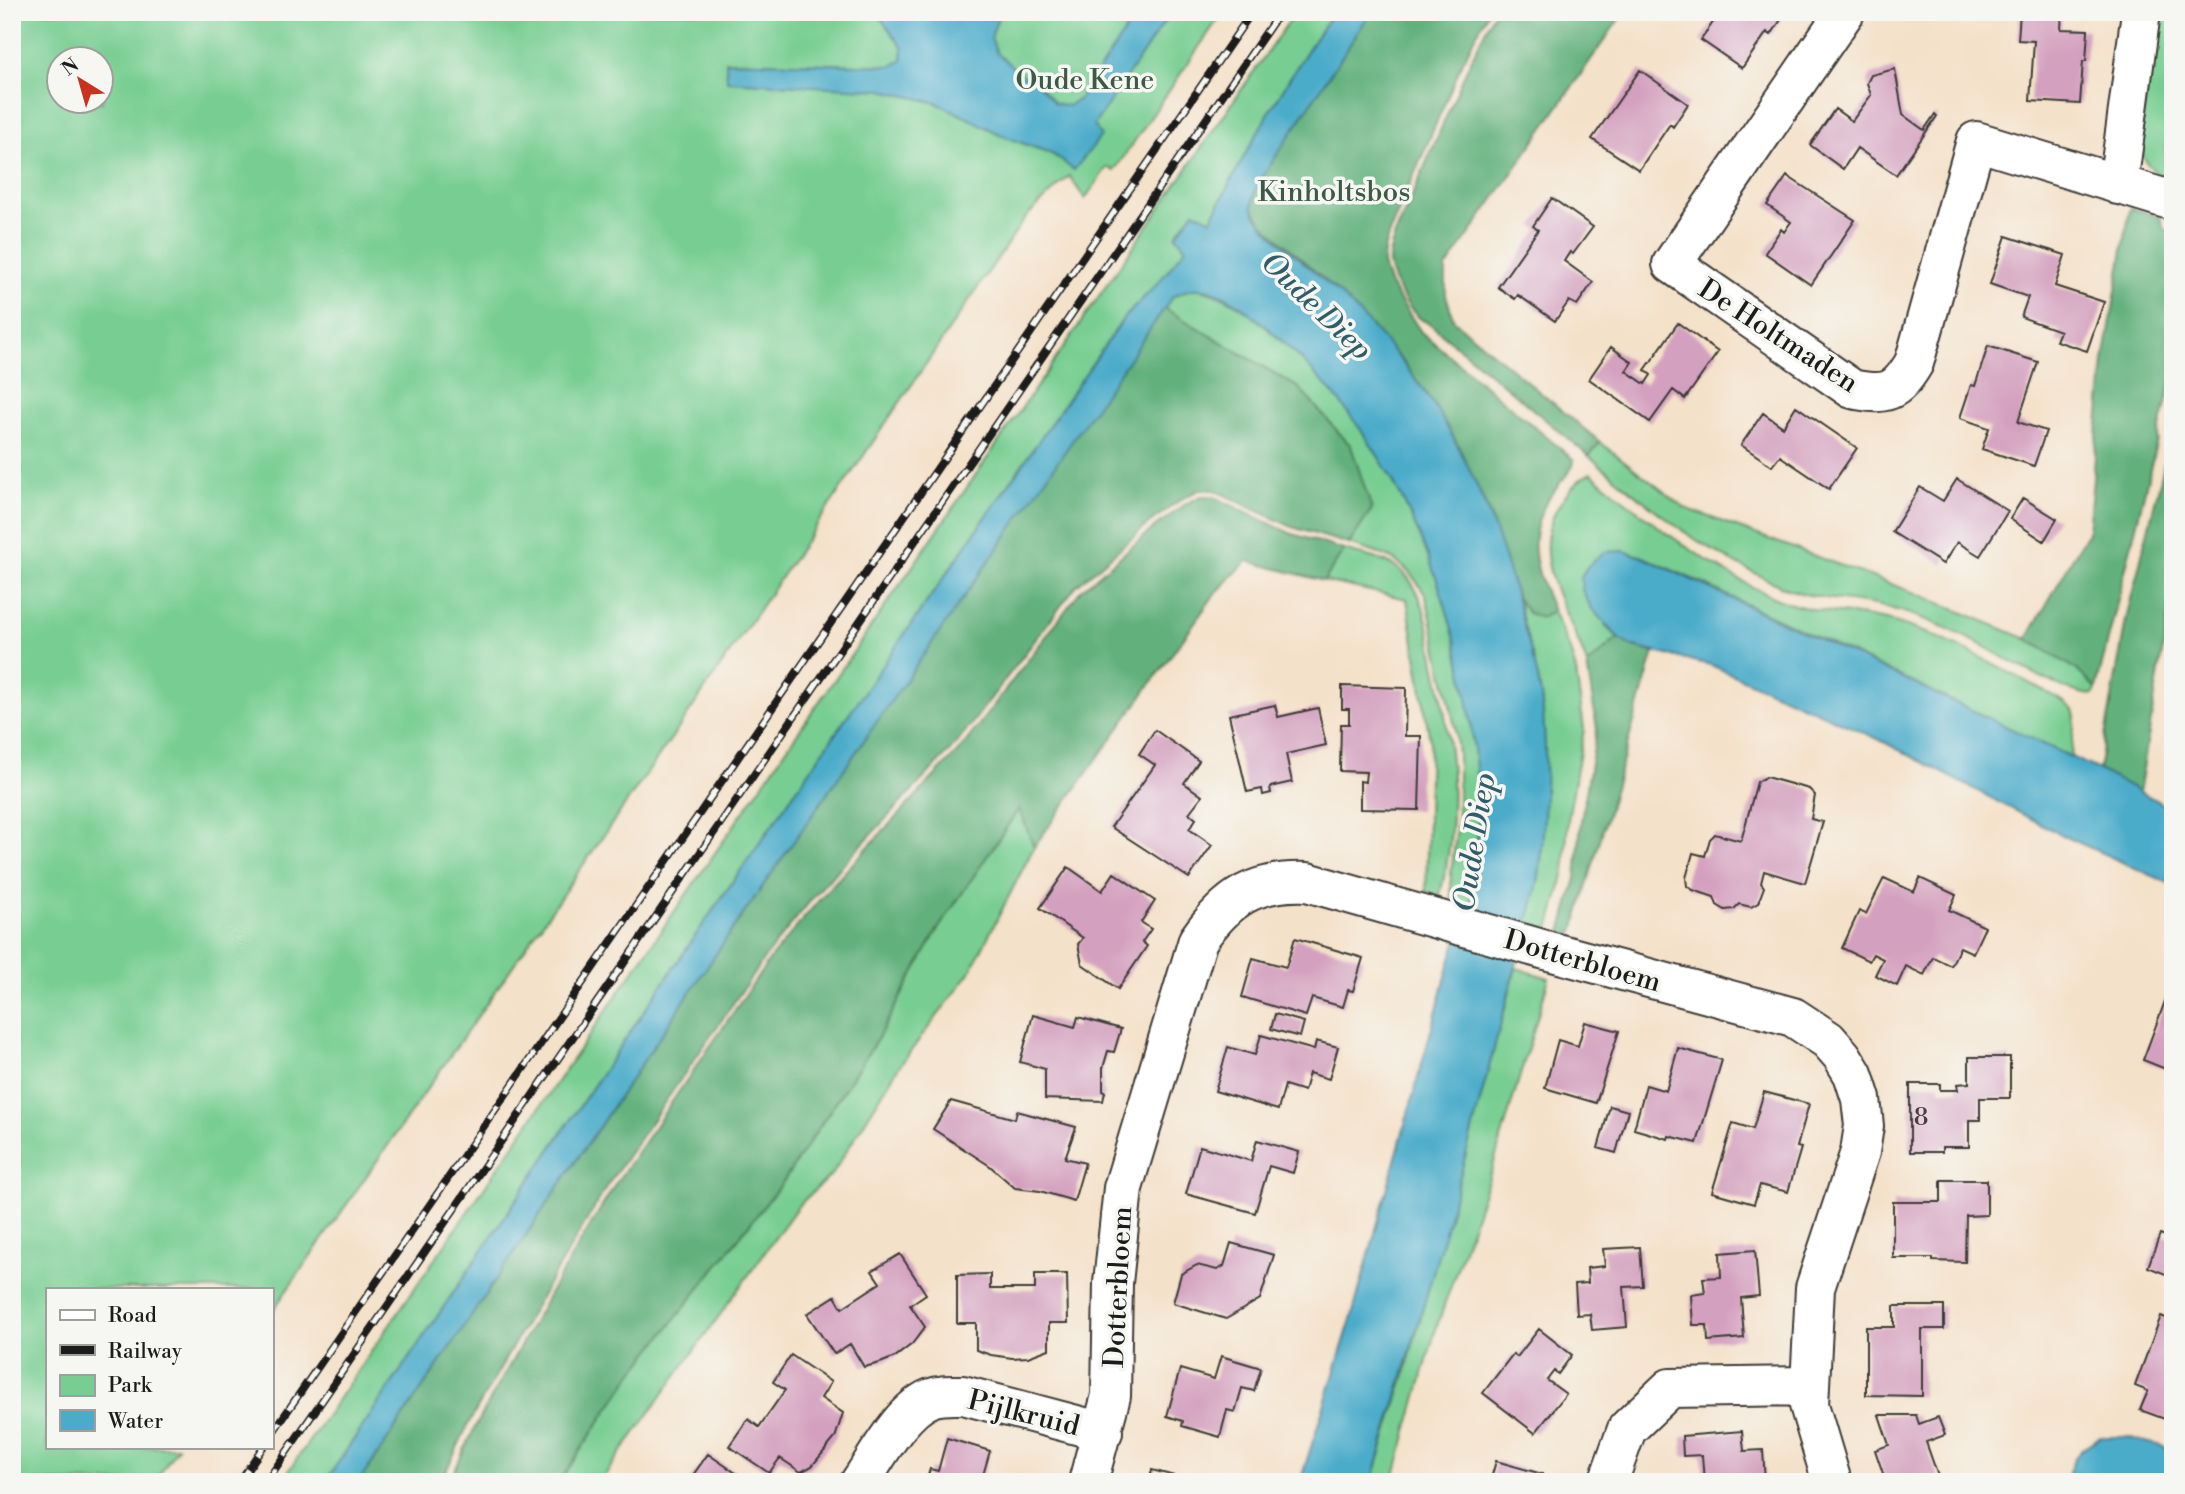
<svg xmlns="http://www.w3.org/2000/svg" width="2185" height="1494" viewBox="0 0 2185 1494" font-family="'Libre Bodoni',serif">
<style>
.green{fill:#78ce92;stroke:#4a7557;stroke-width:2;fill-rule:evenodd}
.forest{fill:#62b17c;stroke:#3f664c;stroke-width:2}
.water{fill:#4bacca;stroke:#346473;stroke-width:2}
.building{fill:#d4a0bf}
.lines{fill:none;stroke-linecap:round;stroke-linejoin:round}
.minor-casing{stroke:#3c3a36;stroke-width:42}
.minor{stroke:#fff;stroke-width:38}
.rail-casing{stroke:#1c1c1c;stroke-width:8}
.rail{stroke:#f6f6f2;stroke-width:5;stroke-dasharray:16;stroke-linecap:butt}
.labels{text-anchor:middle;stroke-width:7;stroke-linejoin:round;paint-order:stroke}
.number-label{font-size:24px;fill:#4a3d45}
.park-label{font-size:28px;fill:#3c5a45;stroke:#f6f6f2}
.street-label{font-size:28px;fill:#1c1c1c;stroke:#f6f6f2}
.water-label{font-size:30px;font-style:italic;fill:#315d6a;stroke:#f6f6f2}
</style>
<rect width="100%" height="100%" fill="#f6f6f2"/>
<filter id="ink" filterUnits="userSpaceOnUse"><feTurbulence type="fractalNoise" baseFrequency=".0143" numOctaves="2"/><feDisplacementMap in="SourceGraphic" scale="14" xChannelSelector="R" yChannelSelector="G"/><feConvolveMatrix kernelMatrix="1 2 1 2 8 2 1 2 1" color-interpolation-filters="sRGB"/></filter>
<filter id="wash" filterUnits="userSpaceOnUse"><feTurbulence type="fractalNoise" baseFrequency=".00686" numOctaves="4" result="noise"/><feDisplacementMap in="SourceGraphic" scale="28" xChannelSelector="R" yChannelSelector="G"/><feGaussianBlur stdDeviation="1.57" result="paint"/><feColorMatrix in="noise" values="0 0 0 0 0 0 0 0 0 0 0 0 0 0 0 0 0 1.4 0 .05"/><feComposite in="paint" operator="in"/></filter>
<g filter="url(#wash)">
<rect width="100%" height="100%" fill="#f4e1c9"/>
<path class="green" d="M12,12h864l27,36 -1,12 -10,6 -165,-5 89,24 67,5 54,13 71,35 46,17 -95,-143h264l-109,159 -7,-4 -22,32 -16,-23 -44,42 -343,505 -411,590v-24h-224v158h131l-24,35h-142zM60,60h42v42h-42z
M1295,12h38c-46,67 -86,135 -122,208l-17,-9 -18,24 10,13 -28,35 -34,35 -420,605 -379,559h-44z
M2156,12h17v63l-9,102c-14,-7 -20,-16 -25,-31z
M1193,288c43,7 66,33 97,61 111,99 170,252 184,397 3,26 6,53 5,80 -1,23 -4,46 -6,69l-5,10 -17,-8v-23l7,-56v-64l-3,-27 -29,-131c-24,-40 -35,-38 -77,-52l23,-35 -73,-121 -135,-80 9,-12z
M1600,442l85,66 233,86 109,45 49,30 20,20 -2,5c-19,6 -99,-42 -120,-53 -32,-15 -64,-30 -99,-36 -37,-7 -68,-5 -103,-23 -28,-14 -57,-29 -83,-47 -35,-24 -67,-52 -100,-79z
M1591,473c58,48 115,93 184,125 38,17 80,13 119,24 59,17 115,51 169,79l10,9 2,6 -4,41 -367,-173 -61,-27 -20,-6 -18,75 13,12 -31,27c-18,-59 -65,-108 -24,-166 7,-10 16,-21 28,-26z
M1344,550c18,6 46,9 60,23 21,23 24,55 30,85 18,84 28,152 6,237l-14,-3 4,-151 -23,-142 -83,-18z
M1517,598l11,15 19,2 6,-4 17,39 6,21 8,58 -16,91 -4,55 -15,54 -22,-7 11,-39 4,-29 2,-116 -5,-55z
M1019,808l15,39 -65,127 -71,94 -65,105 -35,33 -198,276h-41l73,-108 153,-195 93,-141 60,-109z
M1516,968l33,10 -56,188 -58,166 -42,150h-21l32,-104z"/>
<path class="forest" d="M1371,12h117l-26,51 -73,170 -5,16 -1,15 6,19 32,49 153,128 -1,6c-8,12 -19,23 -26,35 -23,39 -10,72 6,110l-12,7 -13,-5 -11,-15 -29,-88 -31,-67 -25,-41 -28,-39 -64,-69 -78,-71 -9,-15 2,-18 12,-20z
M1494,12h130l-178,256v27l8,26 146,121 -11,14 -160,-133c-17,-4 -38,-43 -40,-60 -1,-9 3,-19 6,-28l73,-169z
M2130,208l30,8 4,13 6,3 3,11v132l-3,13 -74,301 -20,-20 -49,-30 61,-108 16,-170z
M1164,308l135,80 52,58 21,63 -23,35 -57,-17 -78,-37h-15l-16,8 -31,23 -76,65 -119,157 -137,146 -52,64 -157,227 -64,106 -79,139 -27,57h-82l367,-543z
M2173,429v147l-5,41 -29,176 -40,-23 28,-155z
M1201,496h11l78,37 54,17 -20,31 -77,-20 -32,33 -181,253 -15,-38 -81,120 -60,109 -93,141 -153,195 -73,108h-110l25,-53 78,-140 64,-106 156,-227 53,-63 137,-146 119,-157 75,-64 31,-23z
M1618,638l15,9 21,5 -81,282 -12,-2 15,-54 5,-57 16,-92 -10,-64z"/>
<path class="water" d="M876,12h124l-9,25 6,16 26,23 12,5 20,22 13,3 12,-8 58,-86h33l-77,113 7,11 -27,34 -23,-17 -43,-15 -71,-35 -54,-13 -156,-9 -1,-20 166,5 10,-6 1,-12z
M1333,12h38l-104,158c-6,10 -17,26 -14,39 5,19 69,68 86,84 31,30 59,62 84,96 50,71 80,154 101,237 5,19 11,37 15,56 10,57 7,143 -1,201l-89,335 -77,264h-72l52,-166 101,-365c6,-19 14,-37 19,-55 3,-10 3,-22 4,-32 3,-36 3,-70 -1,-106 -15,-157 -74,-310 -193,-417 -22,-19 -57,-56 -89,-52 -7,0 -14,5 -20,7l-447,643 -367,543h-34l379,-559 420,-605 34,-35 28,-35 -10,-12 18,-25 17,9c36,-73 76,-141 122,-208z
M1623,551l20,6 456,213 74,39v76l-109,-49 -186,-97 -167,-74 -78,-18 -15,-9 -27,-30 -9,-18 -1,-13 6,-10 17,-15z
M2101,1437h26l46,12v33h-106c4,-24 13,-35 34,-45z"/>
<g id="blocks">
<path class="building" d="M1720,12h66l-15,23 -4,-3 -25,36 -41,-28z
M2020,12h42l-1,17 27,1 -2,31h-3l-3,43 -50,-3 4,-60 -16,-1z
M1895,69l8,46 21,15 11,-16 2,2 -41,59 -39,-27 -14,21 -33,-24 25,-36 17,12 19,-26 -4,-12 4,-8z
M1640,70l48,34 -15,23 -3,-3 -31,46 -47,-31z
M1787,176l68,44 -44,65 -46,-32 16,-24 3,3 7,-10 -24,-17z
M1552,198l41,29 -20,27 -3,-2 -6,9 29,21 -16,23 -8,-4 -14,20 -37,-26 -3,4 -17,-12 40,-57 -5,-4z
M2006,236l59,19 -10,31 49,16 -17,49 -31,-10 4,-10 -39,-14 7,-20 -38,-13z
M1678,323l40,29 -33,47 -12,-9 -23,32 -61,-43 22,-32 21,15 -6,9 19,13 6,-9 -6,-5z
M1988,346l50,16 -20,60 28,9 -12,35 -52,-17 7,-21 -29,-10 11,-33 4,1z
M1796,406l61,42 -28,41 -49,-33 -8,10 -31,-21 22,-32 20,14z
M1957,479l51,32 -28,45 -23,-14 -14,22 -51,-32 28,-45 23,14z
M2023,498l34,21 -13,22 -34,-22z
M1342,686l64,2 -1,48h16l-2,74 -59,-1v-28l5,1 1,-10 -26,-1 1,-47h8v-15h-7z
M1275,705l3,12 40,-9 8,37 -40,9 6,28 -22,5 1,6 -8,2 -1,-6 -15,3 -18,-77z
M1155,730l44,31 -15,22 18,13 -13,17 7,6 -7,10 23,16 -23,33 -78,-51 44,-62 -16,-11z
M1766,777l43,12 6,6 -4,24 12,3 -18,61 -41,-12 -3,12 3,4 -6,16 -7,4 -12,-3 -5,5 -9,1 -8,-5 -3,-8 -21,-7 -6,-4 -1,-8 7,-25 12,3 5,-17 5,-5 26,7 16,-59z
M1068,867l34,24 12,-18 41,28 -14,21 10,7 -9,13 5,4 -29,43 -36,-25 -4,-20 5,-6 -43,-30z
M1884,878l30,14 6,-14 36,17 -7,15 36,17 -12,26 -13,-6 -9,19 -18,-9 -9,18 -18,-9 -9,20 -22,-11 8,-16 -10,-5 -4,7 -27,-13 17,-37 7,3z
M1295,938l68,20 -10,33 -5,-1 -5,17 -31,-9 -6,18 -64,-19 11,-39 33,9z
M2167,996l6,2v74l-30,-12z
M1275,1014l29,8 -4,15 -29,-8z
M1033,1015l42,12 3,-10 43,12 -7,23 -6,-1 -5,17v23l2,1 -2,9 -58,-2v-30l-25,-7z
M1585,1022l34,9 -23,72 -51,-15 13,-48 20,6z
M1261,1035l53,15 2,-9 22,6 -9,32 -20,-6 -5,18 -19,-6 -7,25 -63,-19 13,-44 27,8z
M1678,1048l44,12 -25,83 -28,-7 -1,3 -34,-10 12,-44 20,6z
M1969,1057h41v41h-30v22h-11v27h-27v5h-32v-68h30v6h18l-1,-6 12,-1z
M1764,1092l45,12 -12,43 4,1 -13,44 -28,-7 -6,19 -42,-12 21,-69 20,6z
M951,1101l64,18 2,-8 59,16 -11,31 20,5 -11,38 -34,-10 -25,-3 -25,-22 -57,-37z
M1610,1106l18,5 -12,42 -18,-5z
M1257,1140l42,12 -6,21 -24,-7 -14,47 -69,-19 14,-48 51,15z
M1941,1180h46v35l-21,1 -1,46 -32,-1v-3h-40v-56h48z
M2160,1234l13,5v38l-25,-10z
M1231,1243l43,12 -14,44 -34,20 -53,-16 8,-29 16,-9 20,5 7,-4z
M1640,1247l3,39 -19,1 3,40 -35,3 -2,-16 -13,1 -2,-31 13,-1 -1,-15 18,-2 -2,-17z
M1755,1250l4,46 -18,2 3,40 -36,3 -1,-16h-14l-2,-30 14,-2 -2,-15 18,-1 -1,-24z
M900,1254l26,40 -16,11 15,22 -3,4 -10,13 -17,13 -15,6 -16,4 -14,-23 -16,10 -27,-40 28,-18 7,12 38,-25 -8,-12z
M990,1274v15h45v-15h32l1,49h-19v26l-21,8 -16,1 -21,-3 -15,-5v-27h-19v-48z
M1894,1306h50v23h-22v67l-56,-1v-68h28z
M2161,1316l12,5v101l-33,-12 8,-19 -13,-5z
M1539,1329l33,26 -14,19 -4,-3 -7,9 19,14 -31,39 -52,-40 30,-39 4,3z
M791,1355l40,27 -10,16 22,15 -8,25 -23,28 -11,6 -21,-14 -11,15 -40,-27 19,-27 11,8 26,-37 -12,-8z
M1221,1356l40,12 -7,23 -12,-3 -7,24 -8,-2 -7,27 -38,-11 1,-5 -16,-5 13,-47 34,10z
M1879,1415h37l3,9 19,-7 7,18 -19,7 14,40h-54l-11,-32 14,-5z
M1742,1431l2,20 19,-1 2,32h-61l-2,-27 -19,1 -1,-20z
M947,1438l43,13 -9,31h-55l4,-13 8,2z
M708,1454l41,28h-61z
M1496,1461l46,13 -2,8h-50z
M1152,1470l41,11v1h-44z"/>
</g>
</g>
<g filter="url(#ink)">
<use href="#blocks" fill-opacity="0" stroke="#3c3a36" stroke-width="2"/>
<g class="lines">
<defs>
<path id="minor" d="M1845,12l-173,252 180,125c34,7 44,4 62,-26l62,-222 197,60
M2118,185l23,-173
M860,1482c18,-26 41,-72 71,-84 11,-4 21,-3 32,-3l140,37
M1088,1482l23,-86 2,-113 10,-95 75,-248c30,-43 57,-60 109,-58l242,69 244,66 35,23 14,16 11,18 8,25 3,27 -4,26 -45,136 -6,117 23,77
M1608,1482l19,-53 43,-41 140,-2"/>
</defs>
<use href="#minor" class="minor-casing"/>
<use href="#minor" class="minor"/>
<defs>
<path id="rail" d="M271,1435l981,-1423
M239,1482l24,-35
M266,1482l1014,-1470"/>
</defs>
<use href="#rail" class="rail-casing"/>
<use href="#rail" class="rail"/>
</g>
</g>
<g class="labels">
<g class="number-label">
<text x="1921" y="1125">8</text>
</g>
<g class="park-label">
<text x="1085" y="89">Oude Kene</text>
<text x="1334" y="201">Kinholtsbos</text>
</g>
<g class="street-label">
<text transform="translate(1779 335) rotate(33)" y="10">De Holtmaden</text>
<text transform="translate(1583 960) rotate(16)" y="10">Dotterbloem</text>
<text transform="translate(1117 1287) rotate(-87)" y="10">Dotterbloem</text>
<text transform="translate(1024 1412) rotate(14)" y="10">Pijlkruid</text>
</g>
<g class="water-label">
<text transform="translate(1317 306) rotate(44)" y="10">Oude Diep</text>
<text transform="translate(1474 842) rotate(-81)" y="10">Oude Diep</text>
</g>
</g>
<rect width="2185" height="1494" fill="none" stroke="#f6f6f2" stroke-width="42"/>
<rect x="46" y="1288" width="228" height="161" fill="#f6f6f2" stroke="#9f9f9c" stroke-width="2"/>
<rect x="60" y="1310" width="35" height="10" fill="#ffffff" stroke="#9f9f9c" stroke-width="2"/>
<text x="108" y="1322" font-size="21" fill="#1c1c1c">Road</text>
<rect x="60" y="1345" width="35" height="10" fill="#1c1c1c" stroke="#9f9f9c" stroke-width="2"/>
<text x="108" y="1358" font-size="21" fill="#1c1c1c">Railway</text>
<rect x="60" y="1375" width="35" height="21" fill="#78ce92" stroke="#9f9f9c" stroke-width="2"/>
<text x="108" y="1392" font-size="21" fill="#1c1c1c">Park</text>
<rect x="60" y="1410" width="35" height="21" fill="#4bacca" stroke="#9f9f9c" stroke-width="2"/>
<text x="108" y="1428" font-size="21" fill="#1c1c1c">Water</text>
<g transform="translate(80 80) rotate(323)"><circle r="33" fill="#f6f6f2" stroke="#9f9f9c" stroke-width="2"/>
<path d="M0-5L12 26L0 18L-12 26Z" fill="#c8321e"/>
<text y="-10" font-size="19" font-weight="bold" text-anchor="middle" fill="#1c1c1c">N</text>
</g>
</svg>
